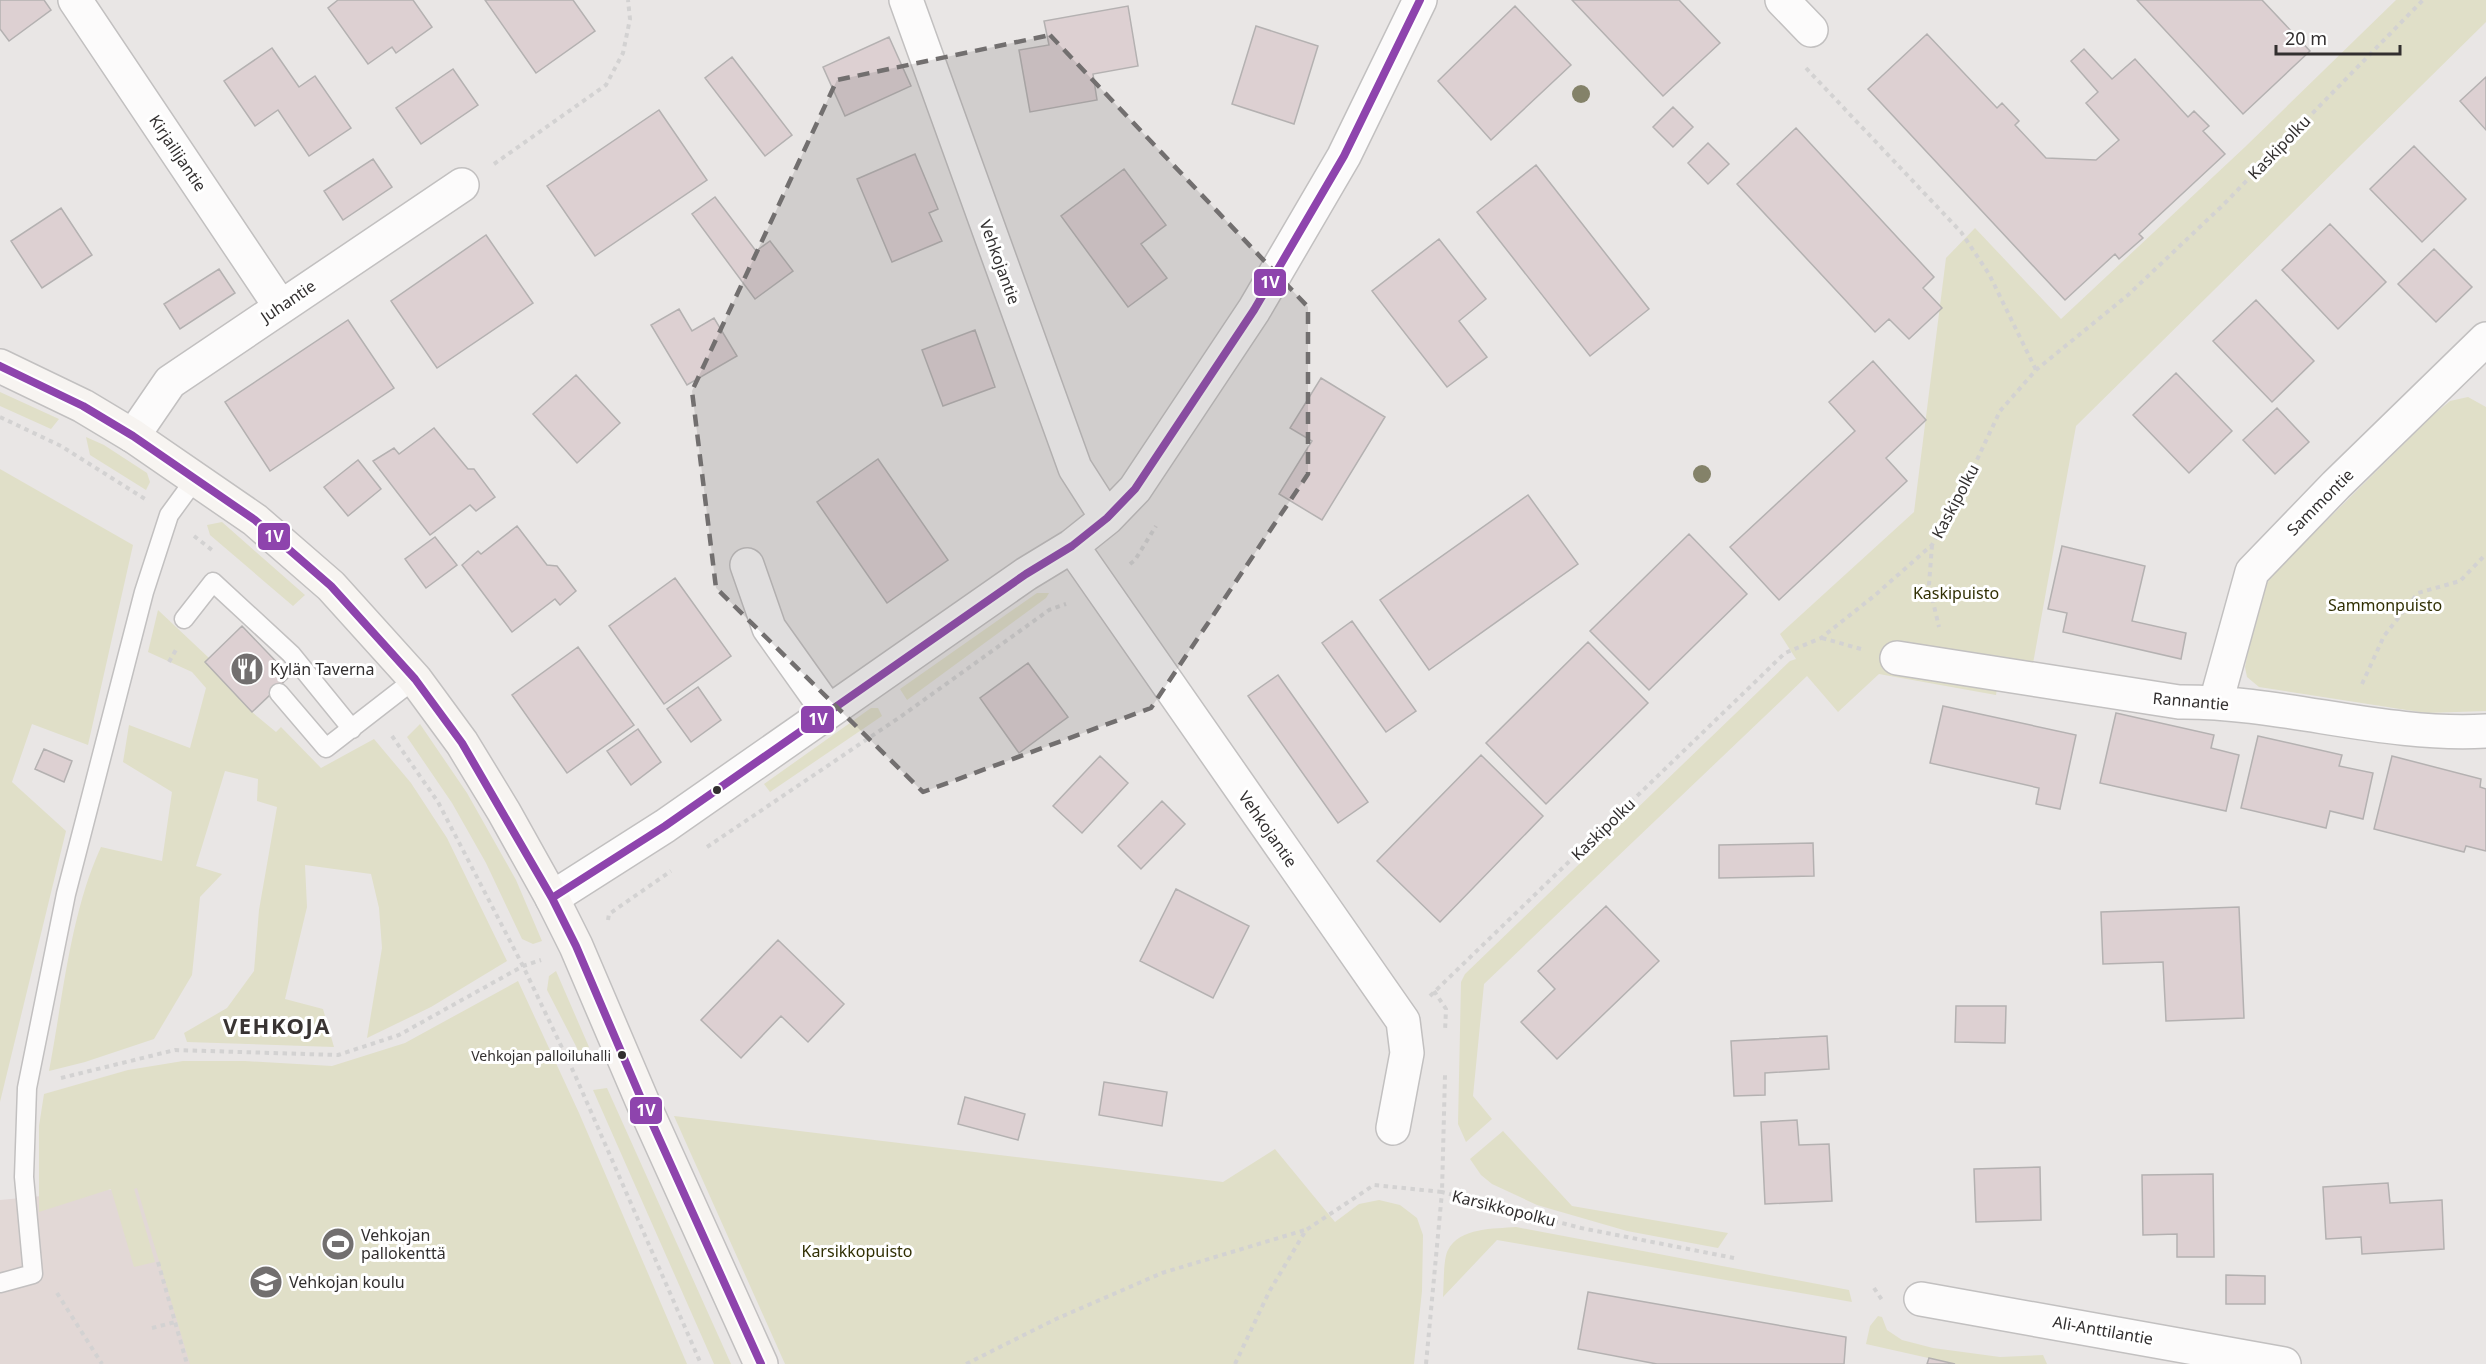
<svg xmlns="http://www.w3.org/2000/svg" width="2486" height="1364" viewBox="0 0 2486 1364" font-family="'Noto Sans',sans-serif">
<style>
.built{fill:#e2d8d6}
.green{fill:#e0dfc8}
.building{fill:#ddd0d2;stroke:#b4b1b1;stroke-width:1.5}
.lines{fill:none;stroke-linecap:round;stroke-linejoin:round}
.lane-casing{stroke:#c2c0c0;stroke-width:21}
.street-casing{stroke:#c2c0c0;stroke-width:36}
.secondary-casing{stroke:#c2c0c0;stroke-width:36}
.path{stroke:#d3d2d2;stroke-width:4;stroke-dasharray:4.5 4.5;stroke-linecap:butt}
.lane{stroke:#fcfbfb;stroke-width:18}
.street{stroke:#fcfbfb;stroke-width:33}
.secondary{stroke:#f7f4f1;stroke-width:33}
.bus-1-casing{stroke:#fff;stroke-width:12}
.bus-1{stroke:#8e44ad;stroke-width:8}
.tree{fill:#848269}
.marked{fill:#726f6f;fill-opacity:0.2;stroke:#726f6f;stroke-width:4.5;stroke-dasharray:12 8;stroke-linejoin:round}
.bus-dot{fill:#322f2f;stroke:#fff;stroke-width:2}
.labels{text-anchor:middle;stroke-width:6;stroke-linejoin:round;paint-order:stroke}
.bus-label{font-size:14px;fill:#322f2f;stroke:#fff;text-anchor:end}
.street-label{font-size:16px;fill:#322f2f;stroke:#fff}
.park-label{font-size:16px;fill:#313004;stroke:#fff}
.poi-label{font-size:16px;fill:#322f2f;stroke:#fff;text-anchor:start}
.district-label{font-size:22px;font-weight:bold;letter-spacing:1.5px;fill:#393433;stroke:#fff}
.line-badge{stroke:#fff;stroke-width:2}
.badge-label{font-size:16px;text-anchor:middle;font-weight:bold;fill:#fff}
</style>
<rect width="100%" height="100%" fill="#e9e6e5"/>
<path class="built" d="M137,1187l419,177h-556v-164z"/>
<path class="green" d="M2396,0h90v22l-410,404 -48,265 -31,-3 -1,7 -117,-21 -41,38 -31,-36 -323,308 -11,112 19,23 -26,23 -8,-18 3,-142 4,-8 325,-313 6,-2 -16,-25 134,-122 32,-254 29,-30 86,91 184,-172z
M0,392l59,27 -8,10 -51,-23z
M2468,397l18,10v304l-60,2 -167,-26 -12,-10 -2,-10 14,-71 13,-21 161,-160 17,-14z
M86,437l18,8 43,28 3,9 -4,8 -56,-35z
M0,469l133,76 -45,200 -56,-21 -20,58 54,49 -66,271z
M222,522l83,73 -12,11 -83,-71 -3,-10z
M1037,593h12l-3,5 -139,102 -7,-11z
M158,610l51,48 -4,4 47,50 24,20 5,-5 40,41 53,-29 37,44 36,55 60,123 -76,46 -64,31 15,-90 -3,-40 -8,-34 -66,-9 2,42 -22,92 38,10 11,38 -147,-5 -3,-9 43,-25 27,-37 5,-61 18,-103 -20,-6 1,-22 -33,-8 -29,95 26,8 -22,23 -8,78 -38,64 -69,23 -36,9c14,-73 21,-157 52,-224l61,14 10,-69 -49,-30 6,-37 61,23 16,-60 -14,-16 -44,-20z
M871,708h7l4,8 -112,76 -6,-8z
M420,724l47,69 49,87 26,61 -9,3 -11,-5 -36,-76 -34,-60 -45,-66z
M556,971l33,76 -10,5 -32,-62 2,-14z
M518,981l61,132 108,251h-497l-53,-176 -3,1 21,73 -21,5 -23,-78 -72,23v-86l5,-32 84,-24 55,-9h62l87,5 73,-23z
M607,1088l124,276h-17l-121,-274z
M674,1116l549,66 52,-33 60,73 24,-18 20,-4 21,5 17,13 6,17 -1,56 -8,73h-629z
M1503,1131l69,75 156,27 -10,15 -91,-17 -90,-26 -45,-21 -11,-9 -11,-16z
M1516,1227l333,63 3,12 -355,-62 -54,57c1,-11 0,-38 5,-47 12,-23 46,-21 68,-23z
M1878,1316l4,1 5,13 15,10 31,8 67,9 43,-2 4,9h-92l-89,-20 4,-18z"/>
<path class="building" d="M0,0h44l7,10 -42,31 -9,-12z
M338,0h75l19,27 -36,26 -4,-6 -24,17 -40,-56z
M485,0h88l22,31 -59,42z
M1572,0h107l41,43 -57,53z
M2137,0h125l48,51 -67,63z
M1128,6l10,60 -45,8 4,26 -67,12 -11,-62 30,-5 -5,-24z
M1515,6l56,59 -80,75 -53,-59z
M1256,26l62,20 -24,78 -62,-20z
M1927,34l70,74 5,-5 17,18 -4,4 31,33 50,2 23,-20 -33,-37 12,-11 -27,-31 13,-12 28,30 23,-20 53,58 6,-6 15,15 -6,5 22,23 -86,80 4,4 -24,21 -4,-5 -50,46 -197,-211z
M889,37l22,49 -66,30 -22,-49z
M272,48l27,39 16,-11 36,52 -42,28 -31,-46 -23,16 -31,-45z
M732,57l60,78 -27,21 -60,-78z
M453,69l25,36 -57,39 -25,-36z
M2486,77v53l-26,-29z
M1673,107l20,20 -20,20 -20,-20z
M659,110l48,70 -112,76 -48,-70z
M1796,128l138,149 -11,11 19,20 -33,31 -20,-20 -14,13 -138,-148z
M1708,143l21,21 -21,20 -20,-21z
M2414,146l52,53 -44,43 -52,-53z
M915,154l23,55 -9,4 13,28 -50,21 -35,-83z
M373,159l19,28 -49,33 -19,-29z
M1536,165l113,144 -59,47 -113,-144z
M1124,169l42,56 -25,19 26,34 -39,29 -67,-91z
M715,197l41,54 14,-10 23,30 -38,28 -63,-85z
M61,208l31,47 -50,33 -31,-47z
M2330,224l56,58 -48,47 -56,-59z
M486,235l47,68 -96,65 -46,-67z
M1439,239l47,60 -27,22 28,36 -40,30 -75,-96z
M2434,249l38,38 -36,35 -38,-38z
M219,269l16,24 -55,36 -16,-25z
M2256,300l58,61 -42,41 -59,-61z
M679,309l13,22 22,-13 23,38 -50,29 -36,-60z
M348,320l46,68 -124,83 -45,-69z
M975,330l20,57 -52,19 -21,-56z
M1873,361l53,59 -40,38 21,23 -128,119 -49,-53 125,-116 -26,-29z
M2176,373l56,58 -43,42 -56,-58z
M576,375l44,48 -43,40 -44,-49z
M1321,378l64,39 -63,103 -43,-26 33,-53 -22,-13z
M2277,408l32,34 -34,32 -32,-34z
M434,428l34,41h6l21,28 -19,14 -6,-6 -40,30 -57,-74 21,-13 5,6z
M878,459l70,101 -61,43 -70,-101z
M358,460l23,29 -33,27 -24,-29z
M1528,495l50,69 -149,106 -49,-70z
M517,526l30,39 10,1 19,25 -16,14 -5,-6 -43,33 -50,-67 16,-14 3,3z
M1689,534l58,60 -98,96 -59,-59z
M435,537l22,28 -31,23 -21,-29z
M2062,546l83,20 -13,55 54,12 -5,26 -118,-27 4,-19 -19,-4z
M675,578l56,78 -67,48 -55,-78z
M1352,621l64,90 -30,21 -64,-89z
M242,626l48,50 -38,36 -47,-50z
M1588,642l60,61 -102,101 -60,-61z
M578,647l56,78 -67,48 -55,-78z
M1028,663l40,54 -49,36 -39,-55z
M1278,675l90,127 -30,21 -90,-127z
M698,687l23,33 -30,22 -24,-33z
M1943,706l133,29 -16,74 -24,-5 3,-16 -109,-25z
M2116,713l98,22 -3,13 28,7 -13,56 -126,-28z
M638,729l23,33 -30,23 -24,-34z
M2258,736l84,19 -3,11 34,7 -10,46 -33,-8 -4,17 -85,-20z
M44,749l28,12 -8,21 -29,-13z
M1481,755l62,61 -103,106 -63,-61z
M1100,756l28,27 -46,50 -29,-27z
M2392,756l89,23 -1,8 6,2v62l-20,-5 -2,6 -90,-23z
M1162,801l23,23 -44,45 -23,-23z
M1813,843l1,33 -95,2v-33z
M1176,889l73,37 -36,72 -73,-37z
M1606,906l53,55 -102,98 -36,-37 34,-33 -17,-18z
M2239,907l5,111 -78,3 -3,-59 -60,2 -2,-52z
M778,940l66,64 -36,38 -27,-26 -40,42 -40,-38z
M1956,1006h50l-1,37 -50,-1z
M1827,1036l2,33 -64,4v22l-31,1 -3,-55z
M1104,1082l63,10 -5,34 -63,-11z
M965,1097l60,17 -7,26 -60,-16z
M1797,1120l2,25 30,-1 3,57 -67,3 -4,-82z
M2040,1167l1,53 -65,2 -2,-53z
M2213,1174l1,83h-37v-23l-34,1 -1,-60z
M2388,1183l2,20 52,-3 2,49 -82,5 -1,-17 -35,2 -3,-52z
M2226,1275l39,1v28h-39z
M1588,1292l258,45 -2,27h-187l-79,-15z
M1929,1358l26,6h-28z"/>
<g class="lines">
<defs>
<path id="lane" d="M184,619l29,-37 78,72 61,75
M279,693l47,55 89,-69
M0,1283l33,-9 -9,-97 3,-89 39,-194 78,-302 25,-77 27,-37"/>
<path id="street" d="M75,0l205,306
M906,0l169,468 32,50
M1782,0l29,30
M133,436l37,-54 292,-197
M1072,546l331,475 4,32 -14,75
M747,565l22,63 59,83
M1897,658l282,44c103,-1 204,35 307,29
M2216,702l36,-130 84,-87 150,-146
M552,898l113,-72 361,-252 46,-28 35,-28 28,-29 119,-179 90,-154 76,-156
M1921,1299l363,65"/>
<path id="secondary" d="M0,366l83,40 50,30 122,84 76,66 84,93 47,64 42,69 48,86 24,48 67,157 118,261"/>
</defs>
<use href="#lane" class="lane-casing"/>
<use href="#street" class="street-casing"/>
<use href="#secondary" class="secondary-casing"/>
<path class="path" d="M1806,68l155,164 28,42 47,96
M494,164l112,-79 17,-32 7,-34 -2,-19
M0,417l61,29 84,53
M194,536l18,14
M1932,545l-3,40 10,42
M1130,564l5,-4 21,-34
M1822,638l39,11
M169,662l8,-14
M2362,684l22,-48 34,-43 42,-12 26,-27
M392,736l46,66 85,164 52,109 126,289
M707,847l196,-132 146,-105 17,-6
M608,920l1,-6 62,-43
M1434,991l12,18 -1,23
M1430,996l355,-343 36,-15 53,-42 58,-51 43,-81 25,-53 36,-41 92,-75 94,-89 201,-206
M61,1078l114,-28 163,5 61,-20 124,-69 18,-6
M158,1262l29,102
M1874,1288l8,12
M57,1293l45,71
M152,1328l23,-6
M966,1364l90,-45 106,-46 143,-43
M1235,1364l34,-72 37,-62 68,-45 68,7 3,-117
M1426,1364l16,-172 139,36 153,30"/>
<use href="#lane" class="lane"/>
<use href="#street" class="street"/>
<use href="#secondary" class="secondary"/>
<defs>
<path id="bus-1" d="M0,366l83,40 50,30 122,84 76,66 84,93 47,64 90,155 24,48 67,157 118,261
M552,898l113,-72 361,-252 46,-28 35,-28 28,-29 119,-179 90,-154 76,-156"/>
</defs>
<use href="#bus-1" class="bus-1-casing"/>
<use href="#bus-1" class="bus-1"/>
</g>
<g class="tree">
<circle cx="1581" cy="94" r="9"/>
<circle cx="1702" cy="474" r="9"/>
</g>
<path class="marked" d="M1050,35l258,272v167l-157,234 -228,84 -207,-204 -24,-197 145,-311z"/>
<defs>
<symbol id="restaurant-disc" viewBox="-11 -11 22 22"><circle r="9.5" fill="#726f6f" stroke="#fff"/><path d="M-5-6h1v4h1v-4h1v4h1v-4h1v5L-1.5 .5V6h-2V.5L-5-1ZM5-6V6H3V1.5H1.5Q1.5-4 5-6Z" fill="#fff"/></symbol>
<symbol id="stadium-disc" viewBox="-11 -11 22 22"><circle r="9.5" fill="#726f6f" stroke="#fff"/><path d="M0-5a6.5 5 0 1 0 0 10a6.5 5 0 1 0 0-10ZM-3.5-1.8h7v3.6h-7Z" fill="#fff"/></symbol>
<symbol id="school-disc" viewBox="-11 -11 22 22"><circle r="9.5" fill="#726f6f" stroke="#fff"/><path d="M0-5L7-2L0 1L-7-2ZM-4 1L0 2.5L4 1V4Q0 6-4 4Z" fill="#fff"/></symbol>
</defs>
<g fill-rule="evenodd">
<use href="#restaurant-disc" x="228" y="650" width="38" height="38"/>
<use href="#stadium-disc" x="319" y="1225" width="38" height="38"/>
<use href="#school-disc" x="247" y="1263" width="38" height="38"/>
</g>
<g class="bus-dot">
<circle cx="717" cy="790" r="5"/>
<circle cx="622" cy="1055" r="5"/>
</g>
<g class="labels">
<g class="bus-label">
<text x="611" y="1061">Vehkojan palloiluhalli</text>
</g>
<g class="street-label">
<text transform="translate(2279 147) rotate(-46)" y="6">Kaskipolku</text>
<text transform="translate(178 153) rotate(56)" y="6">Kirjailijantie</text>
<text transform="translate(1000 262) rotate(70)" y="6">Vehkojantie</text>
<text transform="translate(288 301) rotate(-34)" y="6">Juhantie</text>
<text transform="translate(1955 501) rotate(-62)" y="6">Kaskipolku</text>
<text transform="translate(2320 502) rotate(-45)" y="6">Sammontie</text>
<text transform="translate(2191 701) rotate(5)" y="6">Rannantie</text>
<text transform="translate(1268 829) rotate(55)" y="6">Vehkojantie</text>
<text transform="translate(1603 829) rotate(-44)" y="6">Kaskipolku</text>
<text transform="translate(1504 1208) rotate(14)" y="6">Karsikkopolku</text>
<text transform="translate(2103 1330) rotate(10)" y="6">Ali-Anttilantie</text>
</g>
<g class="park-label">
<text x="1956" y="599">Kaskipuisto</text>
<text x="2385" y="611">Sammonpuisto</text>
<text x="857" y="1257">Karsikkopuisto</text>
</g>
<g class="poi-label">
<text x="270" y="675">Kylän Taverna</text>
<text x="361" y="1241">Vehkojan<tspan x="361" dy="18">pallokenttä</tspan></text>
<text x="289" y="1288">Vehkojan koulu</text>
</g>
<g class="district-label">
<text x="277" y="1034">VEHKOJA</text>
</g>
</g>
<g class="line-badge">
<rect x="1253" y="268" width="34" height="29" rx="6" fill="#8e44ad"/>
<rect x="257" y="522" width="34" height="29" rx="6" fill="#8e44ad"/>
<rect x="800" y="705" width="35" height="29" rx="6" fill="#8e44ad"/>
<rect x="629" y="1096" width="34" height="29" rx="6" fill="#8e44ad"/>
</g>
<g class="badge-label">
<text x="1270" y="288">1V</text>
<text x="274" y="542">1V</text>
<text x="818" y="725">1V</text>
<text x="646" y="1116">1V</text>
</g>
<path d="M2276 45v9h124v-9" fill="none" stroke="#322f2f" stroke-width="3"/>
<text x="2285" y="45" font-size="18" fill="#322f2f" stroke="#ffffff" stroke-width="4.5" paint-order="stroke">20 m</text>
</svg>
